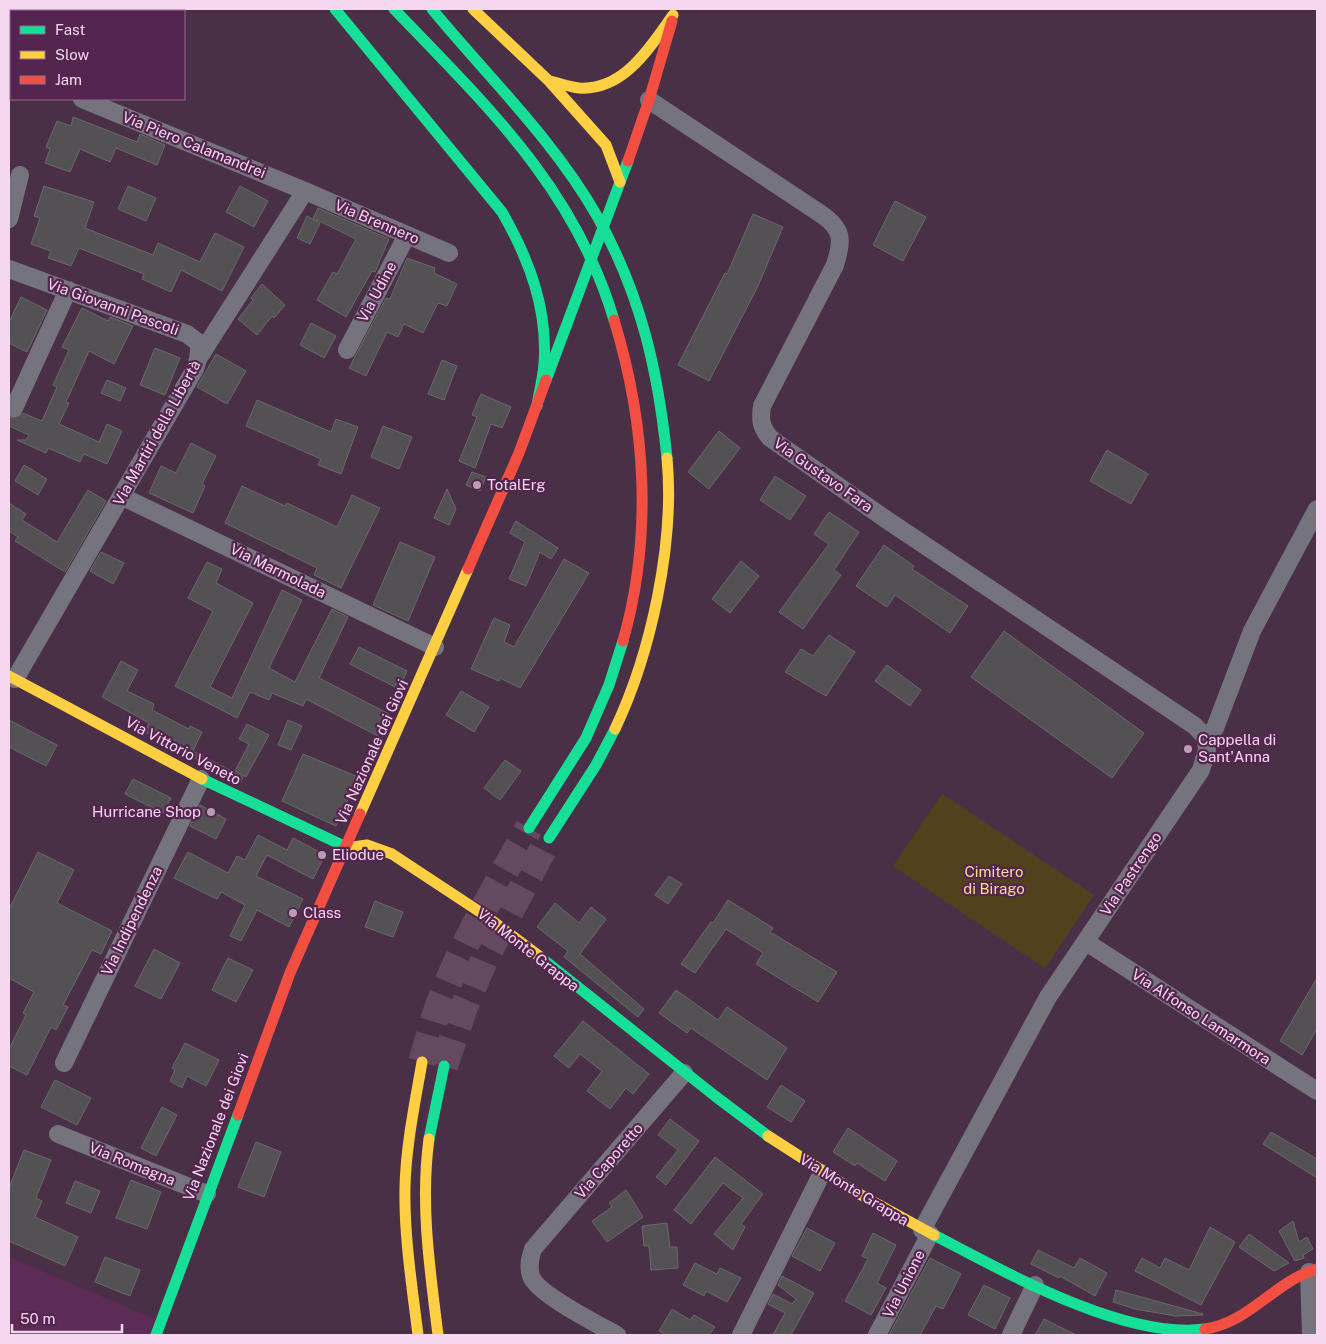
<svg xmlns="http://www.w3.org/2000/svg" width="1326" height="1344" viewBox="0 0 1326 1344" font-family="'Public Sans',sans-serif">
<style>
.built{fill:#5c2c56}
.green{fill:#51411d}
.building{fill:#535154;stroke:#69696a}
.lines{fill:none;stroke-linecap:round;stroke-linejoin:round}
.highway-tunnel{stroke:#644960;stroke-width:28;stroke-dasharray:28 14;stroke-linecap:butt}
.street{stroke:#75747e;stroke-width:18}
.fast{stroke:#16e098;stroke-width:11}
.slow{stroke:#ffcf43;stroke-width:11}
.jam{stroke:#f24e42;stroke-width:11}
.poi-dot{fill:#b99db4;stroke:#54254e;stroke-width:2}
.labels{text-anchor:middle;stroke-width:4.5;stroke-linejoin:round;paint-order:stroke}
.street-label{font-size:15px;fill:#f5d8f0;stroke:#54254e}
.poi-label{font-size:15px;fill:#f5d8f0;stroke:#54254e;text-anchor:start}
.park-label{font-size:15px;fill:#f8de8f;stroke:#54254e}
</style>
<rect width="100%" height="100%" fill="#4a3046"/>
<path class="built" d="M9,1257l146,62 -5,16h-141z"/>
<path class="green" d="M942,794l152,101 -49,73 -152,-102z"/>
<path class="building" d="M73,117l64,25 3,-8 25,11 -8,20 -41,-17 -6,14 -30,-13 -10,23 -25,-9 5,-14 -4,-2 11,-26 14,5z
M44,186l50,16 -9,26 68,27 5,-12 42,19 15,-29 29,14 -22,44 -41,-21 -10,22 -29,-13 2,-5 -65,-26 -8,18 -23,-8 3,-7 -20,-7 9,-26 -6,-2z
M128,186l28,12 -10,23 -28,-12z
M240,186l28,15 -14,26 -28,-15z
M895,201l31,16 -23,44 -30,-16z
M318,208l71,31 -14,33 -3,-1 -26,46 -29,-17 16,-28 4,2 19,-35 -43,-21z
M753,214l30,13 -25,59 -49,95 -31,-16 47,-92 2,1z
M307,216l13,7 -10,21 -13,-6z
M407,258l28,10 -1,5 23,11 -10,22 -9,-3 -15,30 -19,-9 -6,13 -11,-5 -21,44 -17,-8 37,-70 4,1z
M262,284l23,21 -11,13 -2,-2 -15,19 -19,-16 15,-19 -2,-2z
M21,297l26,13 -20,42 -18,-9v-21z
M82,308l26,13 2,-4 23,9 -19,38 -25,-13 -23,51 3,1 -10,21 40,18 8,-18 15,7 -15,33 -23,-10 -4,8 -32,-14 -2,5 -29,-13h9l3,-5 -20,-9v-9l6,1 8,-5 19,8 15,-34 -4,-2 16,-35 -7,-3z
M311,323l25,13 -12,22 -24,-13z
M155,348l25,10 -15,37 -25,-10z
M216,354l30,17 -19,33 -30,-17z
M442,360l15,6 -13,34 -16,-6z
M107,380l19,8 -6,13 -19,-8z
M481,394l30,13 -9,21 -11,-4 -16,44 -16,-7 18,-44 -5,-2z
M257,400l74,32 5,-13 22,8 -17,47 -23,-9 3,-6 -75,-33z
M383,426l29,11 -13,32 -28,-12z
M719,431l21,17 -31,41 -21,-17z
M191,443l25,13 -14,28 3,2 -12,27 -44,-20 12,-27 15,7z
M1107,450l41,24 -17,30 -41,-23z
M24,465l23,14 -9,16 -23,-14z
M472,472l14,5 -6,14 -14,-6z
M775,476l31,20 -16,24 -30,-20z
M242,486l43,20 2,-3 50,24 15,-32 28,13 -39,80 -27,-13 3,-7 -92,-45z
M447,489l9,20 -7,16 -15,-7z
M88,490l18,11 -41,71 -50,-31 3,-4 -9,-6v-28l17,11 -4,6 35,22z
M829,512l30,20 -25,38 7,5 -38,54 -24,-17 50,-68 -15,-10z
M516,521l42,27 -7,11 -11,-7 -14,34 -17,-7 16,-37 -15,-9z
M400,542l35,15 -27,64 -35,-16z
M884,545l30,21 -2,3 56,37 -18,27 -55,-38 -8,12 -31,-21z
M101,552l23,11 -11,21 -23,-13z
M564,559l25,14 -69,115 -20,-10 -1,3 -28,-12 23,-51 16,7 -6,17 10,5z
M741,561l18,15 -29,37 -18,-14z
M207,562l15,7 -6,14 37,20 -43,84 22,11 50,-108 20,10 -33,68 26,14 37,-73 16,8 -29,61 70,36 -11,22 -72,-37 -3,7 -31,-13 -3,7 -19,-8 -13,26 -62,-32 38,-75 -25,-13z
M1004,631l140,102 -32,45 -141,-101z
M829,635l26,17 -29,44 -41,-24 16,-23 12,7z
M359,647l48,24 -8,18 -49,-25z
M121,661l17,9 -11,21 27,13 -2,6 37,19 1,-3 12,6 -9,19 50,26 -2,5 -96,-50 4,-9 -47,-26z
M887,665l34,25 -11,16 -35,-25z
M461,691l28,16 -15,25 -28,-17z
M9,720l48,25 -11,21 -37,-19z
M288,720l14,6 -11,24 -13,-5z
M247,724l22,11 -23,42 -11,-6 14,-27 -10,-5z
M303,754l55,23 -22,49 -54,-25z
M505,760l16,11 -21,29 -16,-12z
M133,779l38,19 -8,15 -38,-19z
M200,805l26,14 -10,20 -26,-13z
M258,835l29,15 6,-12 32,17 -12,24 -46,-24 -11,21 47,23 -14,28 -32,-17 -16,31 -11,-5 15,-31 -24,-13 -4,7 -43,-21 14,-26 40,21 9,-17 8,4z
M38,852l36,18 -17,33 55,28 -11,23 -9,-4 -29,55 5,2 -12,23 -5,-3 -24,48 -18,-9v-17l17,-34 -3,-2 11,-21 -25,-14v-69z
M669,876l13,8 -14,20 -13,-9z
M728,900l45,28 -3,4 67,40 -19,30 -62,-38 7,-11 -37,-24 -31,44 -14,-9 30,-42 2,1z
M375,901l28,11 -10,25 -28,-10z
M555,903l24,20 12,-16 15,12 -26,35 64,55 -6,8 -74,-60 4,-6 -31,-24z
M154,949l26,14 -19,36 -26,-13z
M228,958l25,12 -17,32 -24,-12z
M1317,978v51l-15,26 -22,-14z
M676,990l42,30 9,-13 60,41 -20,32 -76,-52 -4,5 -28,-20z
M583,1021l66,53 -16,20 -7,-6 -16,21 -23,-18 15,-20 -22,-17 -11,14 -15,-12z
M185,1043l34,17 -13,26 -19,-10 -5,12 -12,-7 5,-11 -3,-2z
M55,1080l36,18 -14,27 -36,-18z
M781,1085l24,16 -14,21 -24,-15z
M162,1107l15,8 -21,41 -15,-8z
M670,1119l29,22 -33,44 -10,-8 22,-27 -20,-15z
M848,1128l49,33 -12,20 -28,-18 -2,3 -22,-14z
M1271,1132l46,27v19l-54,-34z
M256,1142l25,10 -17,45 -26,-10z
M24,1150l27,10 -15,38 6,3 -7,16 43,20 -13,29 -56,-25v-53z
M715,1157l48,37 -22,30 4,3 -12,23 -19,-16 29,-36 -20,-15 -32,41 -17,-14z
M131,1180l30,12 -14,37 -31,-11z
M75,1181l25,10 -9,22 -25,-10z
M626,1190l17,27 -36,25 -15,-21 20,-14 -3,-4z
M1293,1221l6,21 8,-5 6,12 -10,6 1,3 -9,3 -16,-30z
M667,1223l3,24h7l1,21 -27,2 -2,-24h-5l-2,-20z
M1210,1227l25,15 -34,63 -66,-34 7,-13 18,10 5,-10 24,12z
M807,1228l28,15 -15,28 -28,-15z
M873,1233l23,12 -19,38 9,5 -15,27 -26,-14 23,-42 -6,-3z
M1249,1234l40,29 -15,8 -35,-24z
M1038,1250l36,18 6,-10 27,15 -12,23 -35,-20 -1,2 -28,-14z
M105,1257l35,13 -10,26 -35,-14z
M930,1258l31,16 -18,35 -7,-3 -16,29h-31z
M695,1263l22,11 3,-6 21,10 -14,24 -21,-11 -2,5 -21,-11z
M782,1276l32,17 -23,42h-18l12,-22 -17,-9 5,-10 19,10 4,-5 -18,-14z
M984,1285l26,13 -15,31 -27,-14z
M1116,1290l87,24v1l-27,1 -41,-7 -22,-7z
M672,1309l18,11 4,-5 21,12 -6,8h-43l-7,-4z
M1044,1319l32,16h-41z"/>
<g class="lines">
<path class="highway-tunnel" d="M422,1062c7,-22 12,-45 21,-67 23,-58 55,-112 86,-167
M444,1066l20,-59 21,-49 64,-120"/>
<path class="street" d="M25,9l5,2
M82,99l223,92 144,62
M649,100l172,114c22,15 22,26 14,51l-73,141c-2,14 -1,21 8,32l114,80 311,208 11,12
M9,219l11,-44
M9,269l178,65 13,10 -2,15
M347,350l60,-115
M14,408l54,-118
M121,496l314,151
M15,679l180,-310 3,-10 107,-168
M1086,942l231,149
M64,1063l137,-284
M58,1134l149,60
M922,1230l126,-233 153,-227 6,-20 -1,-12 9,-10 37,-97 65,-122
M1309,1272l2,63
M617,1335c-18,-10 -80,-41 -86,-59 -3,-10 -1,-18 2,-27l151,-176
M741,1335l81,-162
M877,1335l53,-101
M1011,1335l24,-50"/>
<path class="fast" d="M335,9l167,203c27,47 46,97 42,152 -1,14 -5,28 -7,42
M394,9c92,96 181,179 220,311
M432,9c55,67 122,131 165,207 44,79 61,154 70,242
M546,380l82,-219
M202,779l159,75
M529,828l57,-90 23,-53 14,-44
M549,838l47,-73 19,-36
M539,956l176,140 53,40
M429,1139l15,-73
M934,1235c71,37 191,105 271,94
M156,1335l82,-220"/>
<path class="slow" d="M473,9l76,72 57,64 14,37
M549,81c10,2 20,6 30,7 45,3 71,-41 94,-73
M9,676l193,103
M615,729c36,-76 60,-186 52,-271
M360,814l108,-245
M346,848l21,-3 25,9 91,60 56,42
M768,1136l84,54 82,45
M429,1139c-9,65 1,131 9,196
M418,1335c-6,-49 -14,-99 -13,-148 1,-42 10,-84 17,-125"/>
<path class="jam" d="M628,161l21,-61 23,-79
M614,320c32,104 39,216 9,321
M468,569l51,-116 27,-73
M238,1115l52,-142 70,-159
M1205,1329c44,-6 70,-48 112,-60"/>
</g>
<g class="poi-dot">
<circle cx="477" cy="485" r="5"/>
<circle cx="1188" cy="749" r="5"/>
<circle cx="211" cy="812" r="5"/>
<circle cx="322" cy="855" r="5"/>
<circle cx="293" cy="913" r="5"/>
</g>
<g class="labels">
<g class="street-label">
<text transform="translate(194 145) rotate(22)" y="5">Via Piero Calamandrei</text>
<text transform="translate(377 222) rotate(23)" y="5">Via Brennero</text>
<text transform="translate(377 292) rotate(-62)" y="5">Via Udine</text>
<text transform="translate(113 307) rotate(20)" y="5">Via Giovanni Pascoli</text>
<text transform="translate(157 433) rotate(-61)" y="5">Via Martiri della Libertà</text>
<text transform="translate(823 475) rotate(35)" y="5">Via Gustavo Fara</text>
<text transform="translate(278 571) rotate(26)" y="5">Via Marmolada</text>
<text transform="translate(183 751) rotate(28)" y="5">Via Vittorio Veneto</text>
<text transform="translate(372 752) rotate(-66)" y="5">Via Nazionale dei Giovi</text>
<text transform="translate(1131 874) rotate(-56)" y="5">Via Pastrengo</text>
<text transform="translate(132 921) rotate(-64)" y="5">Via Indipendenza</text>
<text transform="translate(528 950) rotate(38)" y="5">Via Monte Grappa</text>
<text transform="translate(1201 1017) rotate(33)" y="5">Via Alfonso Lamarmora</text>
<text transform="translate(216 1127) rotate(-69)" y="5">Via Nazionale dei Giovi</text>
<text transform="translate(609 1161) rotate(-49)" y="5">Via Caporetto</text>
<text transform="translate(132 1164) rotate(22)" y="5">Via Romagna</text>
<text transform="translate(854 1190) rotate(31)" y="5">Via Monte Grappa</text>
<text transform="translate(904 1284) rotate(-63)" y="5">Via Unione</text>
</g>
<g class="poi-label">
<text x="487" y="490">TotalErg</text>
<text x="1198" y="745">Cappella di<tspan x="1198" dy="17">Sant'Anna</tspan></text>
<text x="201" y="817" text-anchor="end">Hurricane Shop</text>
<text x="332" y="860">Eliodue</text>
<text x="303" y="918">Class</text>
</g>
<g class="park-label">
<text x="994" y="877">Cimitero<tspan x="994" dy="17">di Birago</tspan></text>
</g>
</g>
<rect width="1326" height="1344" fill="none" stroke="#f5d8f0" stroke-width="20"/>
<rect x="10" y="10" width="175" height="90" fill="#54254e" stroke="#946d8f"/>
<rect x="20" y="26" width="25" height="8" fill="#16e098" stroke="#946d8f"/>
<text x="55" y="35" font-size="15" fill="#f5d8f0">Fast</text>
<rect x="20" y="51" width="25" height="8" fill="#ffcf43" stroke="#946d8f"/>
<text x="55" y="60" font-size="15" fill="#f5d8f0">Slow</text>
<rect x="20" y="76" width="25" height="8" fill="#f24e42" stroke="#946d8f"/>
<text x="55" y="85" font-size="15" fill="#f5d8f0">Jam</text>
<path d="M12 1324v8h110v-8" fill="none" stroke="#f5d8f0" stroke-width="2.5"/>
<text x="20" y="1324" font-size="15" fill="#f5d8f0" stroke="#54254e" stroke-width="4" paint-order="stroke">50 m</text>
</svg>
